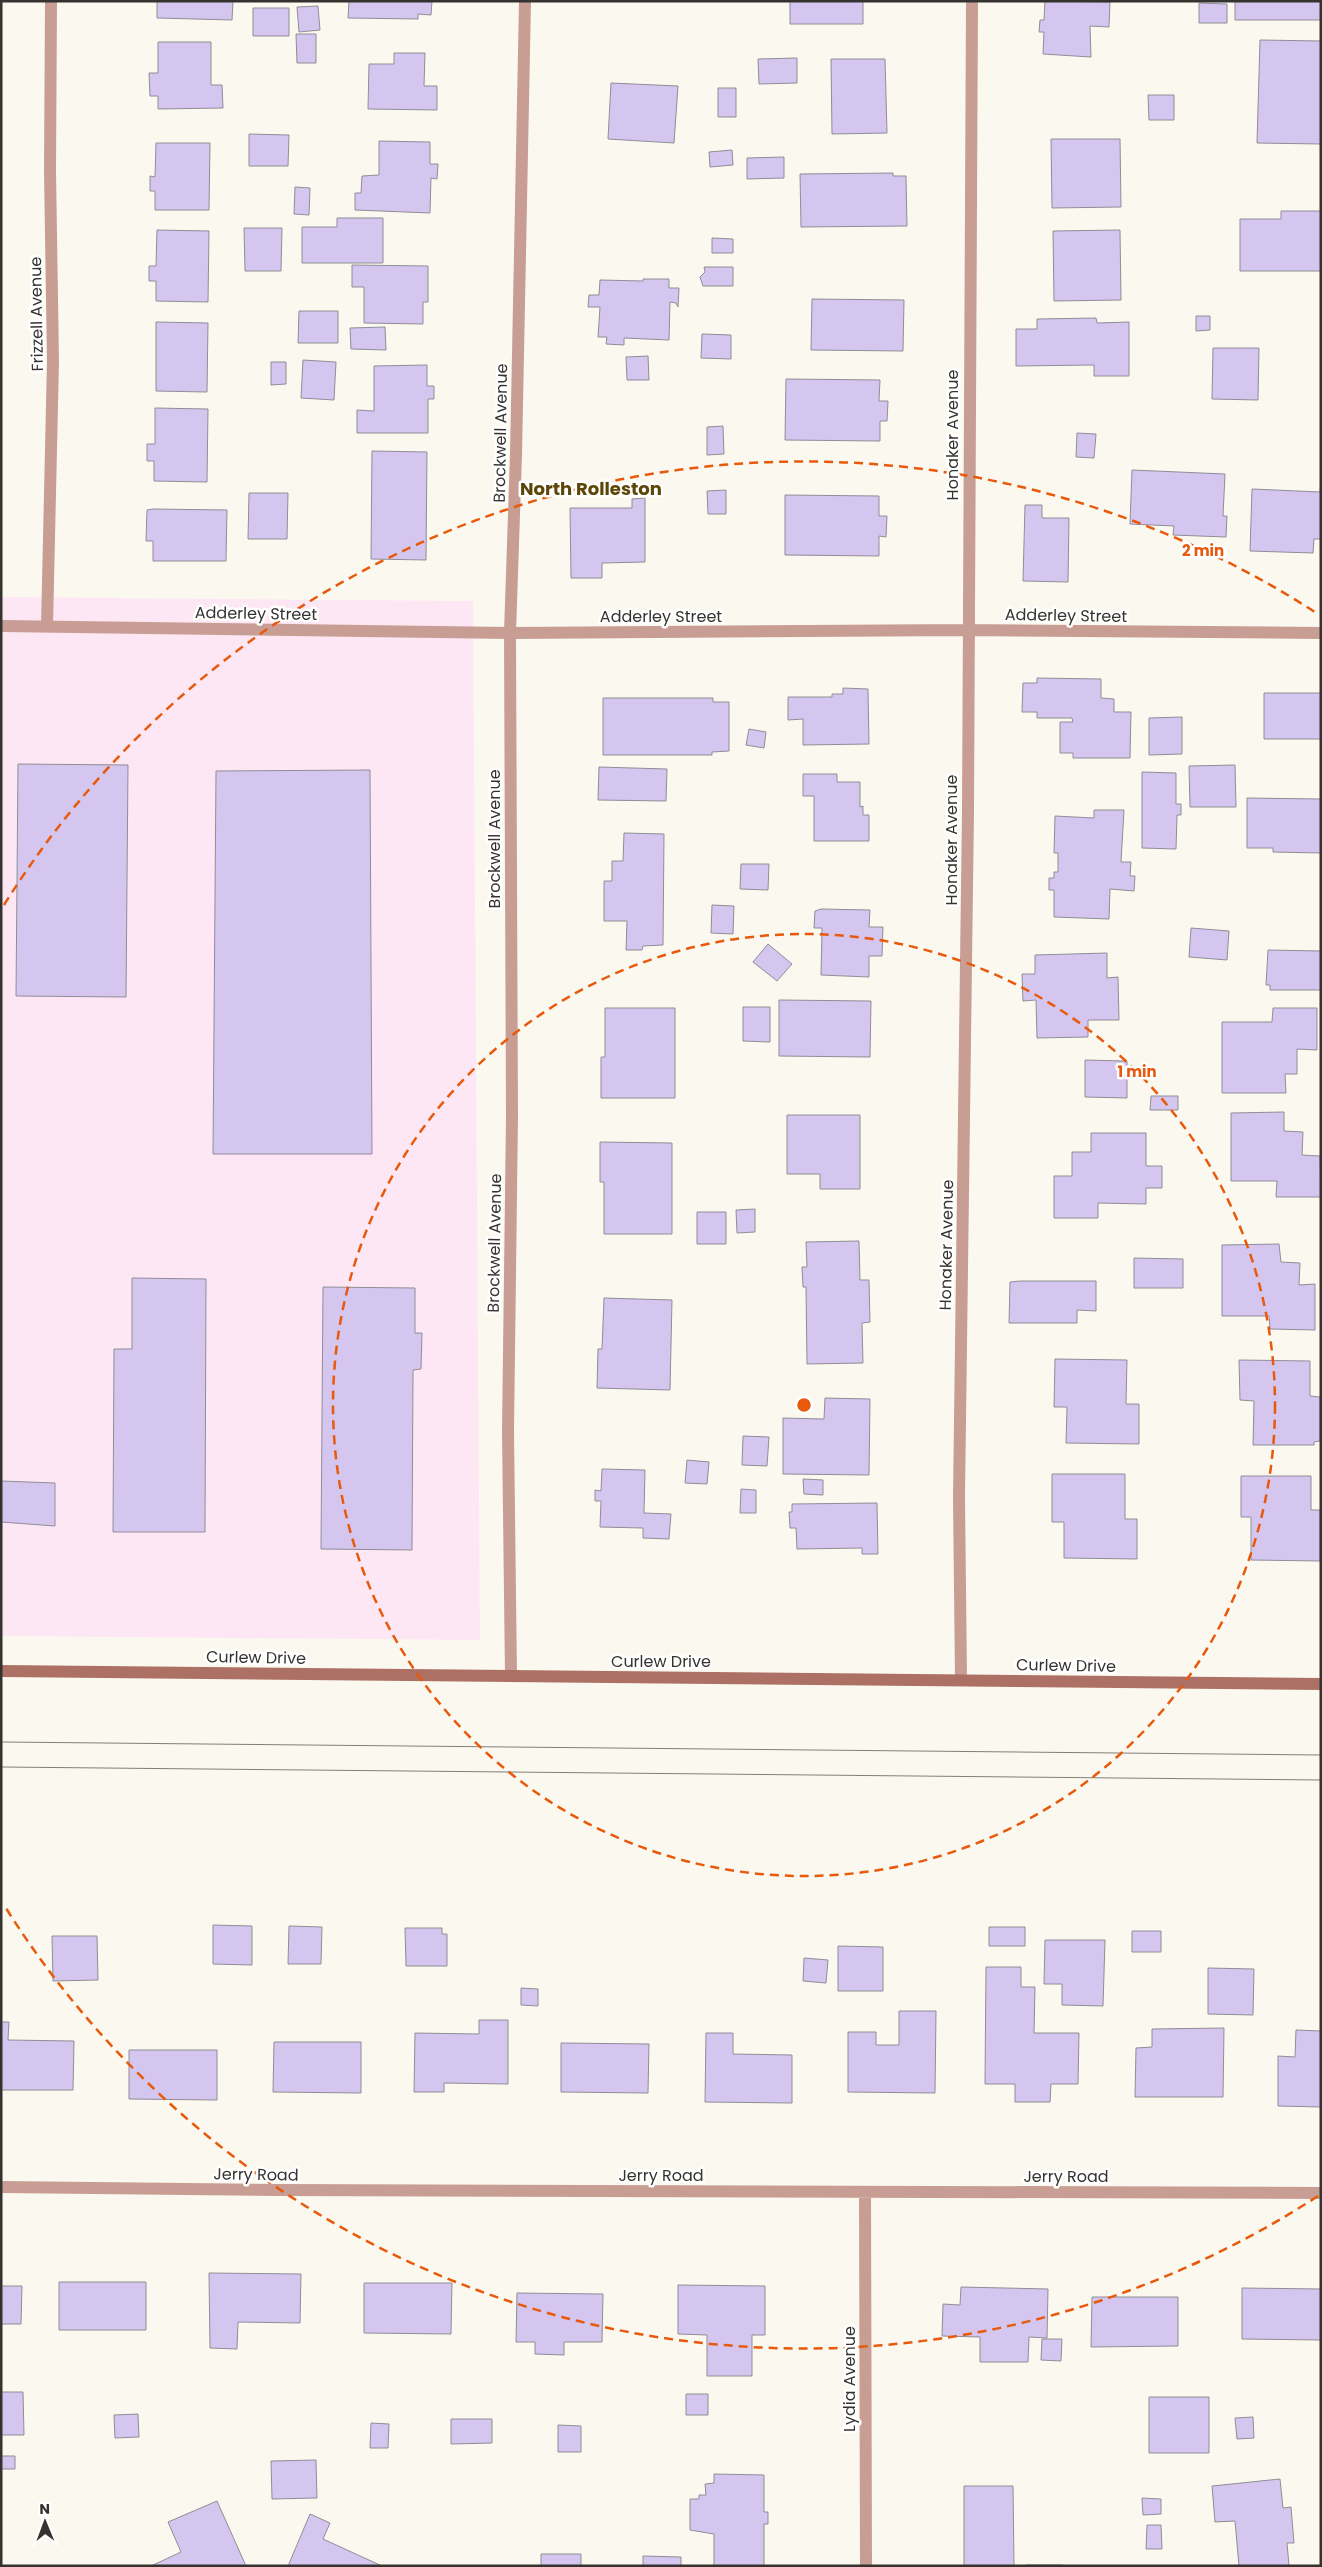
<svg xmlns="http://www.w3.org/2000/svg" width="1322" height="2567" viewBox="0 0 1322 2567" font-family="Poppins,sans-serif">
<style>
.industrial{fill:#fee7f4}
.building{fill:#d4c6ef;stroke:#908d96}
.lines{fill:none;stroke-linecap:round;stroke-linejoin:round}
.street{stroke:#c89d94;stroke-width:12}
.secondary{stroke:#ad7064;stroke-width:12}
.tram{stroke:#807e79;stroke-width:1}
.ring{fill:none;stroke:#e8590c;stroke-width:2.5;stroke-dasharray:9 6}
.labels{text-anchor:middle;stroke-width:5;stroke-linejoin:round;paint-order:stroke}
.street-label{font-size:16px;fill:#343330;stroke:#fff}
.neighbourhood-label{font-size:18px;font-weight:bold;fill:#5d4607;stroke:#fff}
.centre{fill:#e8590c;stroke:#fff;stroke-width:2.5}
.ring-label{font-size:15px;text-anchor:middle;font-weight:bold;fill:#e8590c;stroke:#fff;stroke-width:5;stroke-linejoin:round;paint-order:stroke}
</style>
<rect width="100%" height="100%" fill="#fbf9ef"/>
<path class="industrial" d="M1,597l472,4 7,1039 -479,-4z"/>
<path class="building" d="M157,1h76l-1,19 -75,-2z
M349,1h83l-1,14 -13,-1v5l-70,-1z
M790,1h73v23h-73z
M1045,1l65,1 -1,25 -19,-1 1,31 -48,-3 1,-22h-5l1,-12h4z
M1235,1h86v19h-86z
M1199,3l28,1v19h-28z
M318,6l2,24 -21,2 -2,-25z
M253,8h36v28h-36z
M296,34h20v29h-19z
M1260,40l61,1v103l-64,-1z
M158,42h53v43h11l1,23 -65,1v-13h-8l-1,-23h9z
M394,53h31l-1,33h13v24l-69,-1 1,-45h25z
M797,58v25l-38,1 -1,-25z
M831,59h54l2,74 -55,1z
M611,83l67,3 -4,57 -66,-4z
M718,88h18v29h-18z
M1148,95h26v25h-25z
M249,134l40,1 -1,31h-39z
M1051,139h69l1,68 -69,1z
M379,141l51,1v22h8l-1,15 -6,-1 -1,35 -75,-3v-17h6l1,-17 17,-1z
M156,143h54l-1,67h-54v-19h-5v-15l5,1z
M732,150l1,15 -23,2 -1,-15z
M784,157v21l-37,1v-21z
M893,173v3h13l1,50 -106,1 -1,-53z
M295,187l15,1 -1,27 -15,-1z
M1281,211h40v60h-81v-52h41z
M337,218h46v45h-81v-36h35z
M244,228h38l-1,43h-36z
M157,230l52,1 -1,71 -52,-1v-20h-7v-15h7z
M1120,230l1,70 -67,1 -1,-70z
M712,238l21,1v14h-21z
M352,265l76,1v36h-5v22l-59,-1v-36h-12z
M704,267h29v19h-30l-3,-9 5,-5z
M643,279h26v9h10l-1,19 -2,-4 -6,-1 -1,38 -45,-2v7l-18,-1 1,-7h-9l2,-30h-12l1,-12h10l1,-15 43,1z
M812,299l92,1 -1,51 -92,-1z
M299,311h39v32h-40z
M1196,316h14v14l-14,1z
M1096,318l1,5 32,-1v54h-35v-11l-78,1v-37h21v-10z
M156,322l52,1 -1,69 -51,-1z
M385,327l1,23 -35,-1 -1,-21z
M702,334l29,1v24l-30,-1z
M1213,348h46l-1,52 -46,-1z
M648,356l1,24h-22l-1,-23z
M303,360l33,2 -2,38 -33,-2z
M271,362h15v22l-15,1z
M427,365v21h7v13h-6v34h-71v-23l17,1v-45z
M786,379l94,1 -1,21h9l-1,20h-7v20l-95,-1z
M155,408l53,1 -1,73 -53,-1v-20h-7v-17h8z
M723,426l1,28 -17,1v-28z
M1077,433l19,1 -2,24 -18,-1z
M372,451l55,1 -1,108 -55,-1z
M1132,470l93,4 -2,42h4l-1,21 -53,-2 1,-9 -44,-2z
M1321,479v60h-7l-1,14 -63,-2 2,-62 68,3z
M726,490v24h-18l-1,-23z
M249,493h39l-1,46h-39z
M785,495l94,1v20h8l-1,21 -7,-1v20l-94,-1z
M645,498v64l-43,1v15h-31l-1,-70h62v-9z
M1025,505h17v13h27l-1,64 -45,-1z
M153,509l74,1 -1,51h-73v-20h-7l1,-31z
M1037,678l64,1v19l13,1v13h17l-1,46h-57v-5h-13v-31h13l-1,-4h-35v-6h-15l1,-29h14z
M843,688l25,1 1,55 -66,1v-26l-15,1v-23h44v-3h11z
M1264,693h57v46h-57z
M603,698h110v4h16v49l-17,1v3h-109z
M1182,717v37l-33,1v-37z
M749,729l17,3 -2,16 -18,-3z
M18,764l110,1 -2,232 -110,-1z
M1235,765l1,42h-46l-1,-41z
M599,767l68,2 -1,32 -68,-1z
M370,770l2,384h-159l3,-383z
M1142,772l34,1v31h5v11h-4l-1,34 -34,-1z
M803,774h34v8h23v25l3,-1v9h6v26h-55v-45h-11z
M1247,798l74,1v54l-48,-1v-4h-26z
M1094,810h30l-3,52h10l-1,14h5l-1,15 -24,-2 -1,30 -55,-2v-27h-5v-12h5v-6h4v-19h-4l1,-37 39,2z
M624,833l40,1 -1,111 -20,1 -1,4h-16l1,-29h-23v-40h8v-20h11z
M741,864h28l-1,26 -28,-1z
M712,905l22,1 -1,28 -22,-1z
M821,909l49,1 -1,17h14l-1,29h-13v21l-48,-2 1,-47h-8l1,-17z
M1191,928l38,3 -2,29 -38,-3z
M768,944l24,20 -15,17 -24,-19z
M1268,950l53,1v39h-51v-5h-4z
M1107,953v25l11,-1 1,43h-31v17l-51,1 -1,-38 -13,1 -1,-27h13v-19z
M779,1000l92,1 -1,56 -91,-1z
M743,1007h27v35l-27,-1z
M605,1008h70v90h-74v-41h4z
M1273,1008h44v42l-20,-1v25h-12l1,19h-64v-71h50z
M1085,1060l42,1v37l-42,-1z
M1151,1096h27v14h-28z
M1284,1112v19l19,1 -1,23 18,1 1,41h-45l1,-16h-46v-68z
M787,1115h73v74h-40v-15h-33z
M1091,1133h55v33h16v22h-16v16l-48,-1v15h-44v-42h18v-24h19z
M600,1142l72,1v91h-68v-52h-4z
M755,1209v23l-18,1 -1,-23z
M697,1212h29v32h-29z
M859,1241l1,39h9l1,42 -8,1 1,40 -56,1 -1,-77h-3l-1,-20h5l-1,-25z
M1279,1244l2,18 19,1 -1,22 16,-1v46l-45,-1 -1,-13h-47v-71z
M1134,1258l49,1v29h-49z
M132,1278l74,1 -1,253h-92l1,-183h18z
M1020,1281h76v30l-19,-1v13h-68l1,-41z
M323,1287l92,1v45h7l-1,36 -8,1 -1,180 -91,-1z
M604,1298l68,2 -2,90 -73,-2 1,-39h4z
M1055,1359l72,1 -1,44h13v40l-73,-1 1,-36h-13z
M1239,1360l71,1v35l10,1v44l-6,1v3h-61l1,-44 -14,-1z
M825,1398l45,1 -1,76 -86,-1v-56l41,1z
M743,1436l26,1 -2,29 -25,-1z
M687,1460l22,2 -2,22 -22,-1z
M602,1469l43,1 -1,43 27,1 -2,25 -26,-1v-10l-43,-1 1,-26h-6v-11l6,1z
M1052,1474h73v45h12v40l-73,-1v-36h-12z
M1241,1476h70v34h9v51l-69,-1v-43h-10z
M803,1479l20,1v15l-19,-1z
M1,1481l54,2v43l-54,-4z
M741,1489l15,1v23h-16z
M877,1503l1,51h-16v-6l-65,1 -1,-21h-6l-1,-16h3v-8z
M213,1925l39,1v39l-39,-1z
M289,1926l33,1 -1,37h-33z
M989,1927h36v19h-36z
M405,1928h37v6h5v32h-41z
M1132,1931h29v21h-29z
M52,1936h45l1,44 -45,1z
M1045,1940h60l-2,66 -41,-1v-21h-18z
M838,1946l45,1v44h-45z
M804,1958l24,2 -2,23 -23,-2z
M986,1967h35v20h14l-1,46h45l-1,51h-27l-1,18h-35v-18h-30z
M1208,1968l46,1 -1,46 -45,-1z
M521,1988l17,1v17l-17,-1z
M899,2011h37l-1,82 -87,-1v-60h28v13h23z
M479,2020h29v64l-64,-1v9h-30l1,-59 64,1z
M1,2022h8l-1,18 66,1 -1,49h-72z
M1224,2028l-1,69h-88l1,-49 16,-1v-18z
M1296,2030l25,1v76l-43,-1v-50l17,1z
M706,2033h27v21l59,1v48l-87,-1z
M274,2042h87v51l-88,-1z
M561,2043l88,1 -1,49 -87,-1z
M129,2050h88v50l-88,-1z
M209,2273l92,1 -1,49 -62,-1 -1,27 -27,-1z
M59,2282h87v48h-87z
M364,2283h88l-1,51 -87,-1z
M678,2285l87,1v49h-13v41h-45v-41l-29,-1z
M1,2286h21l-1,38h-20z
M961,2287l87,2 -1,49 -18,-1 -1,25h-48v-25l-38,-1 1,-32 17,1z
M1242,2288l79,1v51l-79,-1z
M517,2293l86,1 -1,48h-38v13l-29,-1v-12h-19z
M1092,2297h86v49l-87,1z
M1042,2339h20l-1,22 -20,-1z
M1,2392h22l1,43h-23z
M686,2394h22v21h-22z
M1149,2397h60v56h-60z
M138,2414l1,23 -24,1 -1,-23z
M1253,2417l1,21 -17,1 -2,-21z
M451,2419h41v24l-41,1z
M371,2423l18,1 -1,24h-18z
M558,2425l23,1v26h-23z
M1,2456h14v13h-14z
M316,2460l1,38 -45,1 -1,-38z
M714,2474l50,1v37h4v12h-4v42h-50v-32l-24,-4v-31h9v-4h7l-1,-11 9,-1z
M1280,2479l3,29 8,-1 3,36h-7l2,23h-50l-4,-45 -20,1 -3,-36z
M964,2486h49l1,80h-50z
M1142,2498l19,1v15l-18,1z
M217,2501l29,65h-95l30,-14 -13,-30z
M310,2514l20,9 -7,16 59,27h-94z
M1147,2525h14l1,24h-16z
M541,2554h40v12h-40z
M643,2556l38,1v9h-38z
M1026,2565h37v1h-37z"/>
<g class="lines">
<path class="street" d="M1,626l509,7 457,-3 354,3
M47,626l6,-265 -3,-190 1,-170
M511,1676l-3,-245 4,-315 -2,-483 6,-178 9,-454
M961,1680l-2,-183 9,-686 4,-810
M1,2187l275,3 1045,3
M865,2192l1,374"/>
<path class="secondary" d="M1,1671l1320,13"/>
<path class="tram" d="M1,1742l1320,13
M1,1767l1320,13"/>
</g>
<g class="ring">
<circle cx="804" cy="1405" r="471"/>
<path d="M1318 2196A943 943 0 0 1 4 1905M4 905A943 943 0 0 1 1318 614"/>
</g>
<g class="labels">
<g class="street-label">
<text transform="translate(36 314) rotate(-91)" y="6">Frizzell Avenue</text>
<text transform="translate(500 433) rotate(-89)" y="6">Brockwell Avenue</text>
<text transform="translate(952 435) rotate(-90)" y="6">Honaker Avenue</text>
<text transform="translate(256 613) rotate(1)" y="6">Adderley Street</text>
<text transform="translate(1066 615) rotate(1)" y="6">Adderley Street</text>
<text x="661" y="622">Adderley Street</text>
<text transform="translate(494 839) rotate(-90)" y="6">Brockwell Avenue</text>
<text transform="translate(951 840) rotate(-90)" y="6">Honaker Avenue</text>
<text transform="translate(494 1243) rotate(-89)" y="6">Brockwell Avenue</text>
<text transform="translate(946 1245) rotate(-89)" y="6">Honaker Avenue</text>
<text transform="translate(256 1657) rotate(1)" y="6">Curlew Drive</text>
<text x="661" y="1667">Curlew Drive</text>
<text transform="translate(1066 1665) rotate(1)" y="6">Curlew Drive</text>
<text transform="translate(256 2174) rotate(1)" y="6">Jerry Road</text>
<text x="661" y="2181">Jerry Road</text>
<text x="1066" y="2182">Jerry Road</text>
<text transform="translate(849 2379) rotate(-90)" y="6">Lydia Avenue</text>
</g>
<g class="neighbourhood-label">
<text x="591" y="495">North Rolleston</text>
</g>
</g>
<circle cx="804" cy="1405" r="8" class="centre"/>
<g class="ring-label">
<text x="1203" y="556">2 min</text>
<text x="1137" y="1077">1 min</text>
</g>
<rect width="1322" height="2567" fill="none" stroke="#343330" stroke-width="5"/>
<g transform="translate(45 2522) rotate(359)" stroke="#ffffff" stroke-width="4" paint-order="stroke">
<path d="M0-4L9 19L0 12L-9 19Z" fill="#343330"/>
<text y="-8" font-size="14" font-weight="bold" text-anchor="middle" fill="#343330">N</text>
</g>
</svg>
